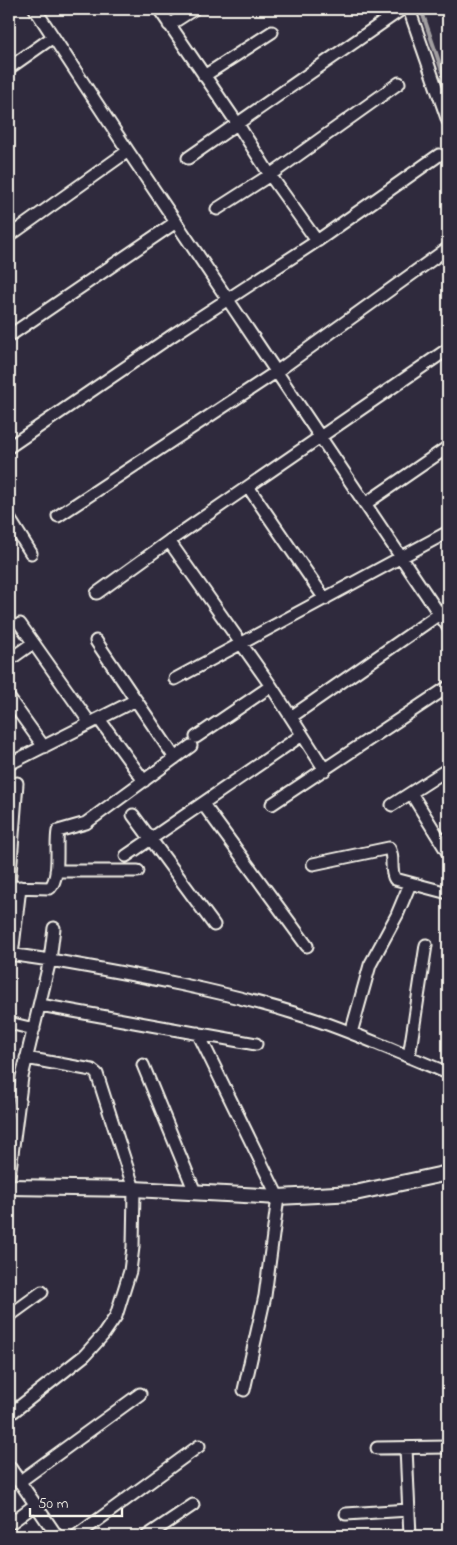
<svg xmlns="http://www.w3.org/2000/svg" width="457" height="1545" viewBox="0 0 457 1545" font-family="'Indie Flower',sans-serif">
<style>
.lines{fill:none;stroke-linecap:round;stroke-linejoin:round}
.stream{stroke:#a19ea0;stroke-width:4}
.minor-casing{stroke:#f4f1e8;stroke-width:15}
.tertiary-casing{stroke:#f4f1e8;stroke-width:18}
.path{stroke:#f4f1e8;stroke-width:2.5;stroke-dasharray:4 4;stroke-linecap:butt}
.minor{stroke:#2f2a3d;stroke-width:11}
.tertiary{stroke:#2f2a3d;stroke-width:14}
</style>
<rect width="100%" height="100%" fill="#2f2a3d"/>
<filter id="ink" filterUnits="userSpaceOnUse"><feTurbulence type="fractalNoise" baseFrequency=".02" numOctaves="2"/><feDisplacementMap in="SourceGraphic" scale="10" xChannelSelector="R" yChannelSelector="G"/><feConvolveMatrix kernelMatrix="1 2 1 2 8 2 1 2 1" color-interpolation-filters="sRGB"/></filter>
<g filter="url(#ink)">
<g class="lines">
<path class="stream" d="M421,9l27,79"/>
<defs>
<path id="minor" d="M35,9l93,142 320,476
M159,9l78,114 33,52 47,66
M409,9l39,112
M169,25l25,-16
M9,68l44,-31
M204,76l68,-44
M188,158l214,-149
M217,209l53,-34 129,-92
M9,236l119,-85
M9,336l167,-114
M9,447l164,-112 144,-94 122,-86
M249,488l76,111
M365,504l83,-57
M58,516l218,-144 172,-124
M9,518l22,35
M169,541l102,145 54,84
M97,593l72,-52 279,-192
M20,624l70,99
M96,641l79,117
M9,660l24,-17
M175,679l273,-147
M9,698l35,49
M291,717l157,-109
M99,719l45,62
M196,737l75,-51
M9,764l127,-64
M411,793l37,60
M203,804l104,142
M272,804l176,-117
M392,805l56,-36
M133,815l81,110
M126,856l176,-121
M313,864l76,-16c6,9 0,22 6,31l53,14
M56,871h82
M9,887l41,1c11,-12 5,-42 8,-57l28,-8 105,-77
M9,887l8,-104
M9,954l41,6 4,-32
M12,955l8,-68
M40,1005l216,39
M9,1023l25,6
M198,1033l80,164 -13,99 -21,94
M351,1033l19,-68 27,-50 13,-31
M409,1057l17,-112
M143,1065l52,127
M9,1177l13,-100 28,-117c88,15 176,31 260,58 47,15 93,37 138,55
M9,1316l33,-24
M9,1415l76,-60 18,-20 13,-19 14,-45 3,-24 1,-58 -37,-115 -5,-4 -66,-12
M377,1448l71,-1
M406,1448l4,88
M9,1466l48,70
M19,1482l121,-88
M346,1514l63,-4
M9,1524l26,-19
M76,1536l123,-90
M147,1536l46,-31"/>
<path id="tertiary" d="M9,1187l125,2 144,8 77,-4 93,-20"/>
</defs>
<use href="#minor" class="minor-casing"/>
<use href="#tertiary" class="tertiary-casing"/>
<path class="path" d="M442,9l6,20"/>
<use href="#minor" class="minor"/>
<use href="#tertiary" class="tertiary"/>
</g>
</g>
<rect width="457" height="1545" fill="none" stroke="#2f2a3d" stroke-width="30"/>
<rect x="15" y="15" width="427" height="1515" fill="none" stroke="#f4f1e8" stroke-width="2" filter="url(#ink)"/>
<path d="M30 1508v8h92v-8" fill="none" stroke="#f4f1e8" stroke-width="2.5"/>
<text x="38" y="1508" font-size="15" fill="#f4f1e8" stroke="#2f2a3d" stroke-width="4" paint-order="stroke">50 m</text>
</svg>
